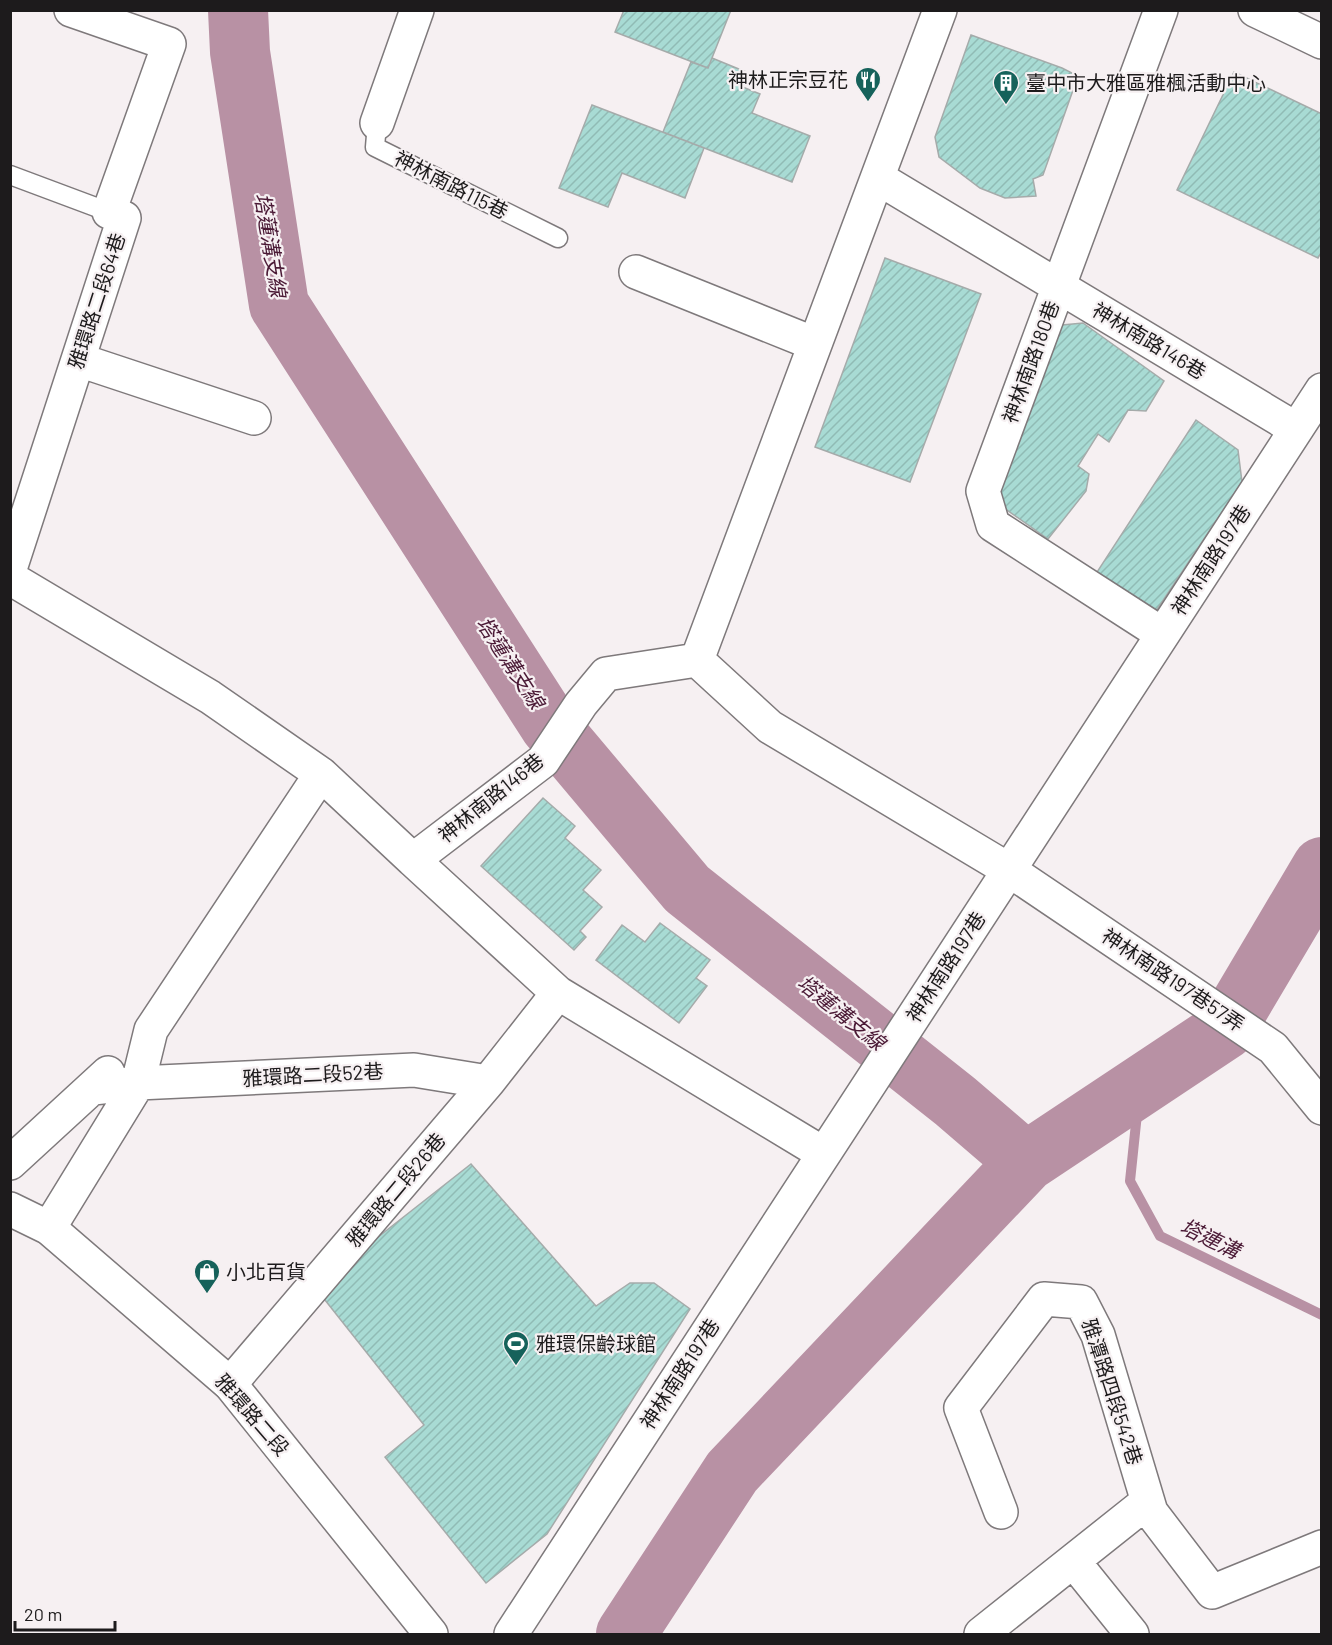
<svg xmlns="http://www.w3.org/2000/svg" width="1332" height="1645" viewBox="0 0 1332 1645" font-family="Barlow,'Noto Sans TC',sans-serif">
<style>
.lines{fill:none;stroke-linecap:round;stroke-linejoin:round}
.stream{stroke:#b891a4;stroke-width:10}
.river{stroke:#b891a4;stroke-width:60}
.building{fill:url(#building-hatch);stroke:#a5abaa;stroke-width:1.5}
.lane-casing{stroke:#7e797b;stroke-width:21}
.street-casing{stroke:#7e797b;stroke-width:36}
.secondary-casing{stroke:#7e797b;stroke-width:36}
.lane{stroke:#fff;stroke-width:18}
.street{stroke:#fff;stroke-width:33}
.secondary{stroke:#fff;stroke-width:33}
.labels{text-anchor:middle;stroke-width:4.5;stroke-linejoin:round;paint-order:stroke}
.poi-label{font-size:20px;fill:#1d1b1c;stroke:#f6f0f2;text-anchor:start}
.street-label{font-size:20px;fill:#1d1b1c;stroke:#f6f0f2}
.water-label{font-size:21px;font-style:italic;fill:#4a1935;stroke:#f6f0f2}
</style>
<defs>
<pattern id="building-hatch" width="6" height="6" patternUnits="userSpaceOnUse" patternTransform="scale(1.5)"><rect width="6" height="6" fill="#a8dbd4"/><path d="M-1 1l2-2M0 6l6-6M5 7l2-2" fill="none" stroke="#90bbb5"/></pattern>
</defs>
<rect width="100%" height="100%" fill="#f6f0f2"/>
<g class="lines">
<path class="stream" d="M1140,1085l-10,96 30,55 162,79"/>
<path class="river" d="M238,10l2,42 39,253 271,421 137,163 268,212 71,61
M626,1634l106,-162 294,-310 200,-133 96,-162"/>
</g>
<path class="building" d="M624,10h107l-23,58 -93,-36z
M971,35l91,33 16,8 -35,99 -10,4 3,17 -31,2 -25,-10 -41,-31 -4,-20z
M712,58l34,14 -6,14 20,8 -8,19 58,23 -18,46 -129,-50 28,-70 17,6z
M1234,72l88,42v137l-4,7 -141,-68z
M592,105l112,43 -19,50 -63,-25 -14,34 -49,-19z
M885,258l96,36 -71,188 -95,-35z
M1083,323l81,58 -18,30 -18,-1 -19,32 -11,-8 -20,32 11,8 -3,17 -38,48 -44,-31 -6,-15 48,-155 16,-13z
M1196,420l42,30 4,32 -86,129 -70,-22z
M543,798l32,28 -10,12 36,32 -18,20 19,17 -22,24 6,6 -12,13 -93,-84z
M660,923l50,37 -14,18 11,8 -28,37 -83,-63 26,-35 23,17z
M471,1164l125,142 34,-23h24l36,26 -143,225 -61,49 -101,-126 39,-32 -103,-130 38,-43z"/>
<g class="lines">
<defs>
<path id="lane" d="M377,123l-2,24 183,91
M10,175l99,37"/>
<path id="street" d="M1161,10l-178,481 10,34 169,109
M1255,10l67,32
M377,123l40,-113
M878,178l418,251
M636,272l179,72
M79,360l175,58
M10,569l114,-351 -15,-6 60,-168 -98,-34
M10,578l200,119 111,77 92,86 130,-99 38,-57 25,-30 91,-14 243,-650
M697,660l73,67 239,143 264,178 49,60
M413,860l145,133 266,161
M93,1088l45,-5 276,-13 74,12
M10,1163l98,-90
M49,1228l89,-145 13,-53 170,-256
M230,1384l258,-302 70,-89
M1001,1512l-40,-104 83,-109 37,3 17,33 53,177 61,80 110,-45
M1074,1562l58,72
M511,1634l811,-1244
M981,1634l166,-132"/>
<path id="secondary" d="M10,1209l39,19 181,156 201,250"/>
</defs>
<use href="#lane" class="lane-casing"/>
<use href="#street" class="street-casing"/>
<use href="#secondary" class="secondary-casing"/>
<use href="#lane" class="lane"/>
<use href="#street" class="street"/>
<use href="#secondary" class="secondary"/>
</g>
<defs>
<symbol id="restaurant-pin" viewBox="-11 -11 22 30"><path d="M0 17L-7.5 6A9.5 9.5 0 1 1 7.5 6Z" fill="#16625b" stroke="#f6f0f2"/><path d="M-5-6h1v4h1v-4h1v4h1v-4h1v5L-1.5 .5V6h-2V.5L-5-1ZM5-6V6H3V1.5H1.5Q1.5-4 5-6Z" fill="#fff"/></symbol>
<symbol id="building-pin" viewBox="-11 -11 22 30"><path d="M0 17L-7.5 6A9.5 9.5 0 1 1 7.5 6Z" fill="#16625b" stroke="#f6f0f2"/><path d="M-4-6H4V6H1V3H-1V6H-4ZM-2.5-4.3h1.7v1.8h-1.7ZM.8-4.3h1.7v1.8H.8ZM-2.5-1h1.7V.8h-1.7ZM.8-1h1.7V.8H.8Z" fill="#fff"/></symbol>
<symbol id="shop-pin" viewBox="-11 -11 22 30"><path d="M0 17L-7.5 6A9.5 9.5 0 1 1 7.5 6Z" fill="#16625b" stroke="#f6f0f2"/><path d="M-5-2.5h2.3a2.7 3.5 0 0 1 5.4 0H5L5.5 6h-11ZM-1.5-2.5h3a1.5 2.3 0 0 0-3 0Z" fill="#fff"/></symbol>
<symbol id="stadium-pin" viewBox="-11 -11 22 30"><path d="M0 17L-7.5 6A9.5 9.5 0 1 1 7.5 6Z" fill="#16625b" stroke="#f6f0f2"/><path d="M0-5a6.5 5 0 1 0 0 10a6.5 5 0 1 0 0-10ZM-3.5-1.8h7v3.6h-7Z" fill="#fff"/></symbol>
</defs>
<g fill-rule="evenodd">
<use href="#restaurant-pin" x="853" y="65" width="30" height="40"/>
<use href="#building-pin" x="991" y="68" width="30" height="40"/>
<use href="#shop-pin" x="192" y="1257" width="30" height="40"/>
<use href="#stadium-pin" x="501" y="1329" width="30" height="40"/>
</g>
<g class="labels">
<g class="poi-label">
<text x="848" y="87" text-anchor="end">神林正宗豆花</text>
<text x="1026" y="90">臺中市大雅區雅楓活動中心</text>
<text x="226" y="1279">小北百貨</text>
<text x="536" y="1351">雅環保齡球館</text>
</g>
<g class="street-label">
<text transform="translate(451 185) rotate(27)" y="7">神林南路115巷</text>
<text transform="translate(97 301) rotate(-72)" y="7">雅環路二段64巷</text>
<text transform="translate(1149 341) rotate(31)" y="7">神林南路146巷</text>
<text transform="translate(1031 362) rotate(-70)" y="7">神林南路180巷</text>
<text transform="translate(1211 560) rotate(-57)" y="7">神林南路197巷</text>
<text transform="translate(491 798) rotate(-39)" y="7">神林南路146巷</text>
<text transform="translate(946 967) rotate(-57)" y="7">神林南路197巷</text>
<text transform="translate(1173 980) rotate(34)" y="7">神林南路197巷57弄</text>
<text transform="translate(313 1075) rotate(-3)" y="7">雅環路二段52巷</text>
<text transform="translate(396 1190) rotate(-50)" y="7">雅環路二段26巷</text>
<text transform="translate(680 1374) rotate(-57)" y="7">神林南路197巷</text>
<text transform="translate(1112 1392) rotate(72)" y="7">雅潭路四段542巷</text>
<text transform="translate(252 1415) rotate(49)" y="7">雅環路二段</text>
</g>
<g class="water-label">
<text transform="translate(270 245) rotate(81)" y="7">塔蓮溝支線</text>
<text transform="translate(510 663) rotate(57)" y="7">塔蓮溝支線</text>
<text transform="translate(841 1013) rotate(39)" y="7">塔蓮溝支線</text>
<text transform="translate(1210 1239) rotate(26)" y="7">塔連溝</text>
</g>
</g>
<rect width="1332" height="1645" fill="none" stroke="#1d1b1c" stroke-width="24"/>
<path d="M15 1621v9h100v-9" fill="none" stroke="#1d1b1c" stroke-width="3"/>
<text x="24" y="1621" font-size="18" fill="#1d1b1c" stroke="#f6f0f2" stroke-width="4.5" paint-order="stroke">20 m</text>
</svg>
